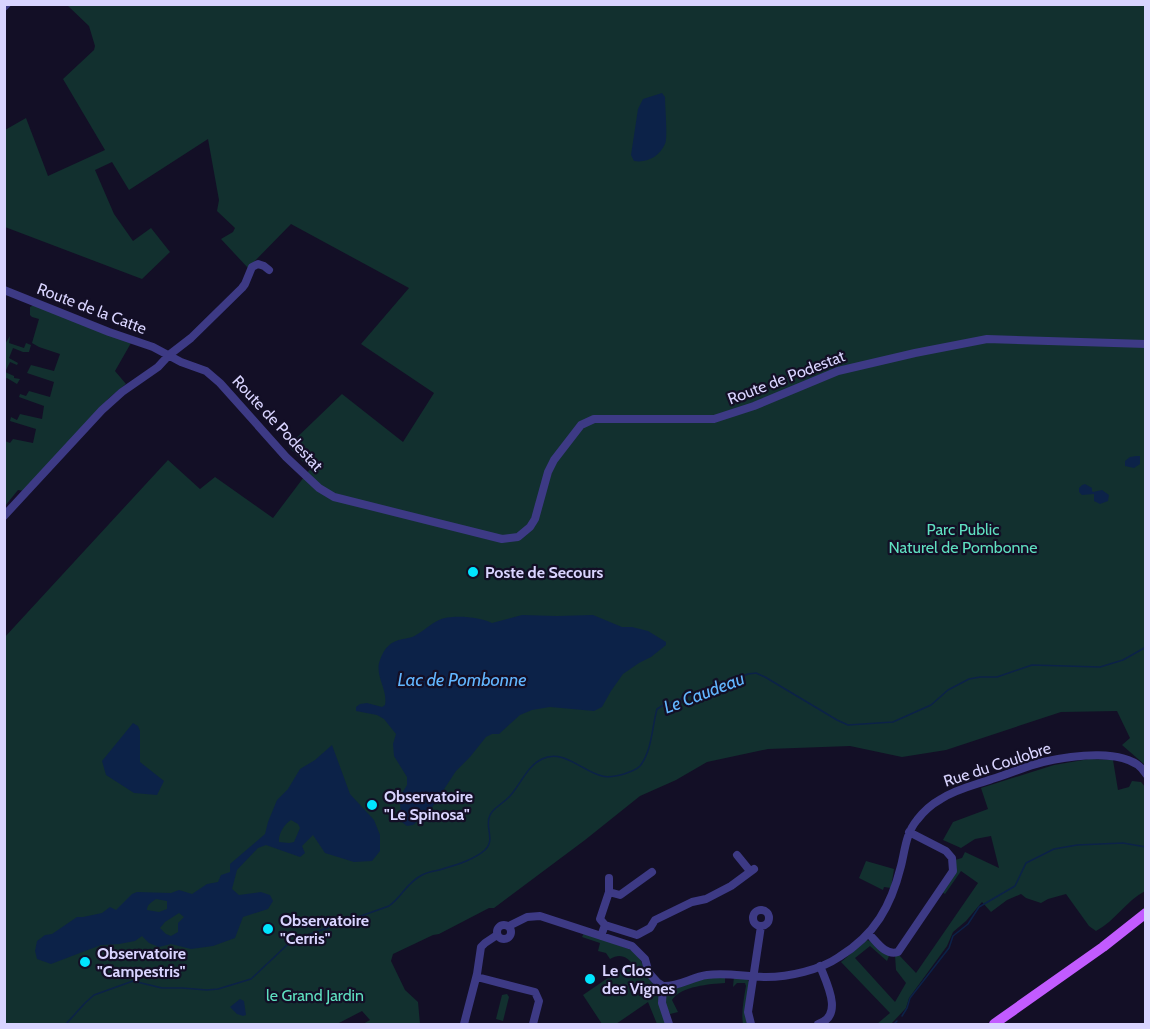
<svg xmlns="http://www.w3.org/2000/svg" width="1150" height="1029" viewBox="0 0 1150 1029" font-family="Cabin,sans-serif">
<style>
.green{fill:#12302f}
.water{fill:#0c2248;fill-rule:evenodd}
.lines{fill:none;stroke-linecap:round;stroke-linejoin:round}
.stream{stroke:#0c2248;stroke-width:1.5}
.minor{stroke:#3d3a85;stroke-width:8}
.major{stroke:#c25bff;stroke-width:10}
.poi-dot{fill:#00e5ff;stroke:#130f26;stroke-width:2}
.labels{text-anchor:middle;stroke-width:4.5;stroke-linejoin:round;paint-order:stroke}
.street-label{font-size:16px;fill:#d9d4ff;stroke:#130f26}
.park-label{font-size:16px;fill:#5fe0c0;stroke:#130f26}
.poi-label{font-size:16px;font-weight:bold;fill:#d9d4ff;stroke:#130f26;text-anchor:start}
.water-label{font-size:18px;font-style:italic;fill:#62b6ff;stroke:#130f26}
</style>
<rect width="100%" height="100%" fill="#130f26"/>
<path class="green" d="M67,5h1078v760l-23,-20 8,-7 -13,-27 -56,1 -115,38 -44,7 -52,-11 -82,3 -61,13 -31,18 -36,16 -55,44 -91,68h-5l-50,26 -6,1 -40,19 -2,7 14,29 13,12 2,22h-57l7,-4 -8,-9 -25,13h-332l-1,-386 164,-178 32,29 15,-12 58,41 37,-49 -22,-23 54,-52 61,48 31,-49 -73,-49 48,-56 -118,-64 -43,44 -27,-29 12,-7 2,-4 -18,-17 2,-11 -11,-61 -79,51 -17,-28 -17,8 19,44 19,27 18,-13 19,24 -28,27 -137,-52v-97l21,-12 22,58 57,-26 -42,-71 31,-29 1,-4 -6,-20z
M34,305l97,38 -16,28 11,13 -17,14 -85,93 -6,-1 -13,16v-65l5,2 3,-4 20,4 3,-14 -26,-8 1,-4 6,3 3,-6 22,5 2,-13 -25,-9 1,-3 6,2 3,-5 21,6 4,-15 -27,-9 4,-8 23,6 6,-17 -21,-7 -7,-4 7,-24 -7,-2 -2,-2v-8z
M10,336l-1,7 15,5 2,-5 5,2 -2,7h-6l-10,-4 -4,10 9,5 -1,2 -7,-3 -5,10 9,4v2l6,1 -3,5 -10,-6 -2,1v-35z
M1089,759l24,1 5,30 11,-3 3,-6 9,1 5,6 -1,103c-19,10 -30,30 -49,40l-7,-5 -23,-32 -18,5 -7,4 -15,-5 -5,-4 -14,6 -16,12 -9,-10 -16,19 -13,11 -6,14 -38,52 -3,10 -15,16h-14l13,-11 -49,-51 26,-22 5,2 17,14 -2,5 -17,-15 -15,12 40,44 11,-19 -10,-13 -1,-15 3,-1 18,19 62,-90 -17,-12 -16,23 -3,-2 13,-32 7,-2 3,-6 34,16 -8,-32 -16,3 -14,9 -18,-8 10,-18 35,-13 -7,-21 73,-23z
M866,861l28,8 -3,19 -7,-1 -1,3 -24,-12z
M584,933l45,16 9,6 12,25 9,9 7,35h-9l-9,-22 -32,22h-14l-19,-29 48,-33c-6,-7 -13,-8 -21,-3l-4,-6 -8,-2 2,-8 -18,-6z
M725,976v7c-15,1 -44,3 -53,17l6,12 -8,2c-1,-3 -3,-5 -4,-8 -7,-25 44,-27 59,-30z
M734,976l12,1 3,5 -4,31 2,11h-4c-2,-12 1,-26 3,-38l-1,-3h-8l-4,4z
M507,994l2,3 -6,24 -7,-2 6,-24z"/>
<path class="water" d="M662,93l3,4c0,9 3,41 0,47 -6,13 -18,19 -31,17l-3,-6 7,-46 5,-10z
M1136,456h4v8l-6,4 -9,-2v-5l5,-4z
M1085,484l7,4v3l1,1 9,-2 7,5 -1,6 -8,3 -6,-3v-7l-12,1 -3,-3v-4l3,-3z
M522,615l35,1 36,-1 29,12h10l16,4 18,11v3l-15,12 -12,6 -16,11 -12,17 -9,16 -8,4 -44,-4 -18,3 -12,5 -21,19h-7l-6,3 -16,20 -14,14 -25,38 -18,16 -6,1 -5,-4 -2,-18 1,-9 6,-10v-8l-13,-21 -1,-12 3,-10 -12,-15 -7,-4 -21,-4v-4l4,-3 7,-1 15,4 3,-2c3,-16 -11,-30 -5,-45 4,-12 11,-19 23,-21 4,-1 9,-1 13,-4 8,-4 14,-11 23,-15 12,-6 42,-3 53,3z
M133,723l5,3 2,5v31l24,19 -7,14 -23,-2 -28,-18 -4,-14z
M332,745l18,49 24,26 6,15v16l-8,10 -18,1 -29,-9 -12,-18 -11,11 3,7 -5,4 -34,-12 -8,3 -21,22 -5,19 7,6 22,-3 9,3 3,6 -5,8 -25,8 -8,21 -22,8 -22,3 -20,-5 -12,3 -10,-4 -7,-7 -7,5 -16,3 -18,1 -50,19 -14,-5 -2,-8 2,-10 8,-6 7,-1 25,-17h6l19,-4 8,-6 6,3 16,-16 5,-2 34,1 8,-3 13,4 15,-10 11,-2 3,-7 9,-3v-8l35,-30 3,-12 9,-22 11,-11 12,-20 15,-9zM291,820l7,4 2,4 -6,14 -5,1 -10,-1c-1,-7 5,-18 12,-22zM156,899l11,2v8l-8,3 -12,-2c0,-6 5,-8 9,-11zM179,913l5,4 -6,6v9l-7,4 -5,-2 -6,-6 5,-6z
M240,999l4,2 2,14 -3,1 -6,-2 -7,-7z"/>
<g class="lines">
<path class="stream" d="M902,1016l5,-8 3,-10 39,-50 4,-12 15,-12 11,-17 36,-21 11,-23 28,-14 23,-4 46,-2 23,4
M66,1024l19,-21 9,-8 39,-14 29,7h20l25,2 11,-1 33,-10 36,-34 15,-8 87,-31c13,-9 17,-23 33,-31 5,-3 12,-4 17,-5 16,-5 33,-9 46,-20 11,-11 -1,-23 5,-35 3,-7 14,-12 20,-19 11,-12 17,-30 32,-37 21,-11 41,13 60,17 7,2 15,0 22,-2 6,-2 12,-4 16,-8 12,-15 12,-39 17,-57l5,-3 86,-32 8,-1 9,4 72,43 11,5 45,-3 38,-17 17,-15 21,-11 11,-2h17l35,-12 68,2 23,-7 23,-13
M894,1024l3,-3"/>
<path class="minor" d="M4,7l3,-3
M4,290l105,42 44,15 28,15 25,9 14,12 66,74 33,31 15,9 168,42 16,-2 12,-10 5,-8 13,-47 6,-12 27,-35 13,-6h120l40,-13 84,-35 77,-18 72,-14 159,5
M4,516l98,-106 20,-18 36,-25 11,-12 22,-17 51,-50 3,-4 7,-17 6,-3 6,2 5,4
M737,855l13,16
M609,878v14
M753 918a8 8 0 1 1 16 0a8 8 0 1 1-16 0Z
M497 932a7 7 0 1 1 14 0a7 7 0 1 1-14 0Z
M605,925l32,10 13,-7 5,-8 37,-18 14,-3 25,-13 23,-17
M509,926l18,-9 13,-1 92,30 13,13 4,14 8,9 6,4
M868,933c9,9 17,23 30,19l55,-81 -1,-13 -6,-7 -37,-19
M601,936l4,-11 -5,-6 9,-27 11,3 32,-23
M477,977l58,15 4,9 -6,23
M663,986c15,1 29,-9 44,-11 20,-3 39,2 59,2 23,0 54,-7 73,-20 36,-22 52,-51 62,-91 4,-16 5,-33 16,-46 6,-8 15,-16 24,-21 15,-10 34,-14 51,-20 17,-5 34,-13 51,-17 26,-6 87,-16 103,12
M663,986l-1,17 7,21
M464,1024l13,-50 4,-27 4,-4 12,-8
M751,1024l-3,-12 13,-86
M818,1024c26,-8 9,-40 2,-58"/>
<path class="major" d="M994,1024l109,-77 43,-34"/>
</g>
<g class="poi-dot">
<circle cx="473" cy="572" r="6"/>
<circle cx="372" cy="805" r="6"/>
<circle cx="268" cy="929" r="6"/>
<circle cx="85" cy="962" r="6"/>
<circle cx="590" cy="979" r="6"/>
</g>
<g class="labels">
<g class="street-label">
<text transform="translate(92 308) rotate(21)" y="6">Route de la Catte</text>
<text transform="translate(786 377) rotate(-21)" y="6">Route de Podestat</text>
<text transform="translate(278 423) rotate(47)" y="6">Route de Podestat</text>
<text transform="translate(997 764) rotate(-18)" y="6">Rue du Coulobre</text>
</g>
<g class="park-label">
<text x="963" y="535">Parc Public<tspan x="963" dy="18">Naturel de Pombonne</tspan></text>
<text x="315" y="1001">le Grand Jardin</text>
</g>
<g class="poi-label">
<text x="485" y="578">Poste de Secours</text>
<text x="384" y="802">Observatoire<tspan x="384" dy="18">"Le Spinosa"</tspan></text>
<text x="280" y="926">Observatoire<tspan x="280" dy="18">"Cerris"</tspan></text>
<text x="97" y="959">Observatoire<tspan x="97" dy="18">"Campestris"</tspan></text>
<text x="602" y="976">Le Clos<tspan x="602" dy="18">des Vignes</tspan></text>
</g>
<g class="water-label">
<text x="462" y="686">Lac de Pombonne</text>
<text transform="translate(704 693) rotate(-21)" y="6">Le Caudeau</text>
</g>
</g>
<rect width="1150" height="1029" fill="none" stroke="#d9d4ff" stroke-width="12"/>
</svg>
